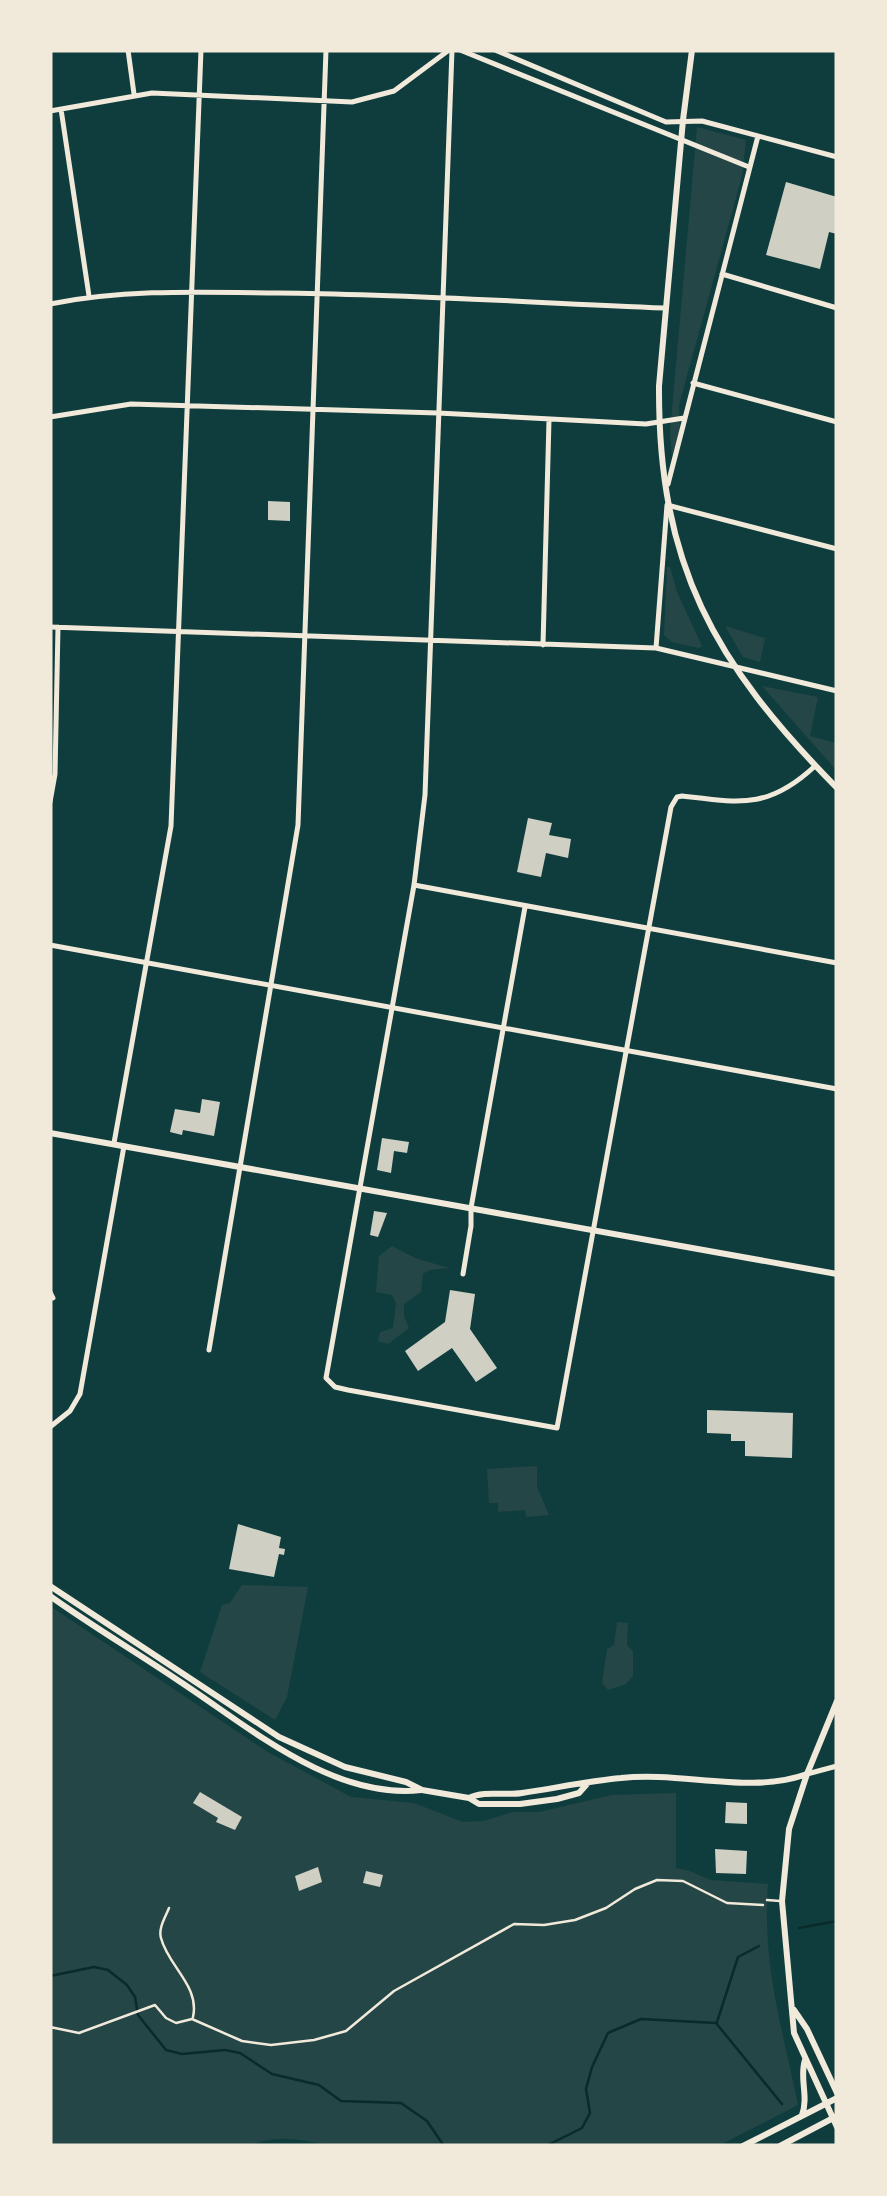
<svg xmlns="http://www.w3.org/2000/svg" width="887" height="2196" viewBox="0 0 887 2196" font-family="Merriweather,serif">
<style>
.green{fill:#244646}
.lines{fill:none;stroke-linecap:round;stroke-linejoin:round}
.stream{stroke:#0a2a2b;stroke-width:2.5}
.building{fill:#cfcfc3}
.path{stroke:#f1e9da;stroke-width:2.5}
.service{stroke:#f1e9da;stroke-width:2.5}
.minor{stroke:#f1e9da;stroke-width:5}
.tertiary{stroke:#f1e9da;stroke-width:6}
.secondary{stroke:#f1e9da;stroke-width:6}
</style>
<rect width="100%" height="100%" fill="#0f3d3e"/>
<path class="green" d="M697,127l49,13 -4,36 -63,229 1,26 -8,26 -2,-25z
M667,567h3l7,25 25,54 -3,2 -27,-6 -8,-7z
M725,626l40,12 -5,24 -17,-5z
M762,686l56,11 -8,39 27,7v28z
M392,1246l23,12 34,10 -20,2 -6,4 -2,18 -17,12v12l5,12 -21,16 -10,-3 2,-9 13,-4 3,-25 -4,-8 -16,-3 3,-36z
M537,1466v21l12,28 -23,2 -1,-7 -27,2v-9h-9l-2,-34z
M242,1585l66,2 -21,110 -12,23 -75,-48 22,-67 8,-2z
M50,1606l216,145 85,46 63,6 49,19 20,-1 30,-9h26l73,-17 64,-2v75l14,3 20,9 58,4c-6,84 14,141 30,221l-80,41h-385c-30,-6 -56,-13 -84,0h-199z
M617,1622l11,1 -1,22 6,6v25l-7,8 -18,6 -6,-7 5,-34 7,-4z"/>
<g class="lines">
<path class="stream" d="M799,1928l38,-7
M50,1976l44,-9 14,3 19,15 8,12 3,18 28,35 16,4 43,-4 15,3 32,21 47,11 22,16 60,2 26,18 17,25
M717,2022l21,-65 21,-11
M546,2146l36,-18 8,-15 -4,-24 6,-22 16,-34 33,-14 75,4 66,81"/>
</g>
<path class="building" d="M786,182l51,15v37l-8,-2 -9,37 -54,-14z
M268,501l22,1v19l-22,-1z
M528,818l24,5 -3,12 22,4 -3,19 -22,-5 -5,24 -24,-5z
M202,1099l18,3 -6,34 -31,-6 -1,5 -12,-3 5,-23 25,4z
M382,1138l27,4 -2,11 -13,-2 -3,22 -14,-3z
M374,1211l13,2 -9,24 -8,-2z
M450,1290l25,4 -5,35 27,39 -21,14 -24,-34 -34,23 -13,-20 40,-29z
M707,1410l86,3 -1,45 -47,-2v-15h-14v-7l-24,-1z
M238,1524l43,13 -2,11 6,1 -1,6 -5,-1 -5,23 -45,-8z
M200,1792l42,25 -7,13 -19,-8 2,-4 -25,-15z
M726,1802l21,1v21l-22,-1z
M715,1849l32,2 -1,23 -30,-1z
M318,1867l4,15 -23,9 -4,-15z
M366,1871l17,4 -3,12 -17,-4z"/>
<g class="lines">
<path class="path" d="M169,1908c-3,8 -11,20 -8,30 7,28 39,48 32,79
M50,2027l29,6 76,-28 11,13 10,5 16,-4 50,22 29,4 43,-5 32,-9 48,-40 120,-67 30,1 31,-5 31,-12 29,-19 22,-9 26,1 44,22 36,2"/>
<path class="service" d="M767,1900l13,1"/>
<path class="minor" d="M128,50l6,44
M452,50l-27,745 -11,90 -88,493 9,9 13,3 209,38 114,-621 6,-10 5,-1c59,7 87,13 133,-30
M460,50l289,117
M495,50l171,72 36,-1 135,36
M61,109l28,187
M50,111l102,-18 200,9 42,-11 55,-41
M722,274l115,34
M50,304c75,-15 151,-12 227,-11 130,1 259,10 388,15
M693,383l144,39
M50,417l81,-13 307,9 208,11 38,-6
M668,484l90,-348
M50,627l606,21 181,43
M543,645l6,-225
M656,648l11,-143 170,44
M50,802l5,-28 3,-147
M414,885l423,78
M50,945l787,144
M114,1143l57,-317 30,-776
M463,1274l8,-48v-18l54,-301
M50,1292l3,6
M209,1350l89,-525 28,-775
M50,1427l20,-16 10,-17 44,-248
M807,1774l30,-8"/>
<path class="tertiary" d="M50,1586l229,151 66,30 61,15 16,8 47,8 10,6h41l37,-5 22,-6 8,-9
M50,1596c42,30 86,56 129,85 69,45 153,119 242,109
M469,1798c16,-8 35,-2 53,-5 34,-5 66,-12 99,-15 61,-7 128,17 186,-4"/>
<path class="secondary" d="M692,50l-9,70 -24,266c-1,179 55,277 178,402
M50,1133l787,141
M837,1701l-30,73 -18,55 -7,72 12,132 43,94
M794,2010l13,19 30,64
M802,2115c7,-19 -3,-37 3,-55
M743,2146l94,-48
M780,2146l57,-30"/>
</g>
<rect width="887" height="2196" fill="none" stroke="#f1e9da" stroke-width="105"/>
</svg>
